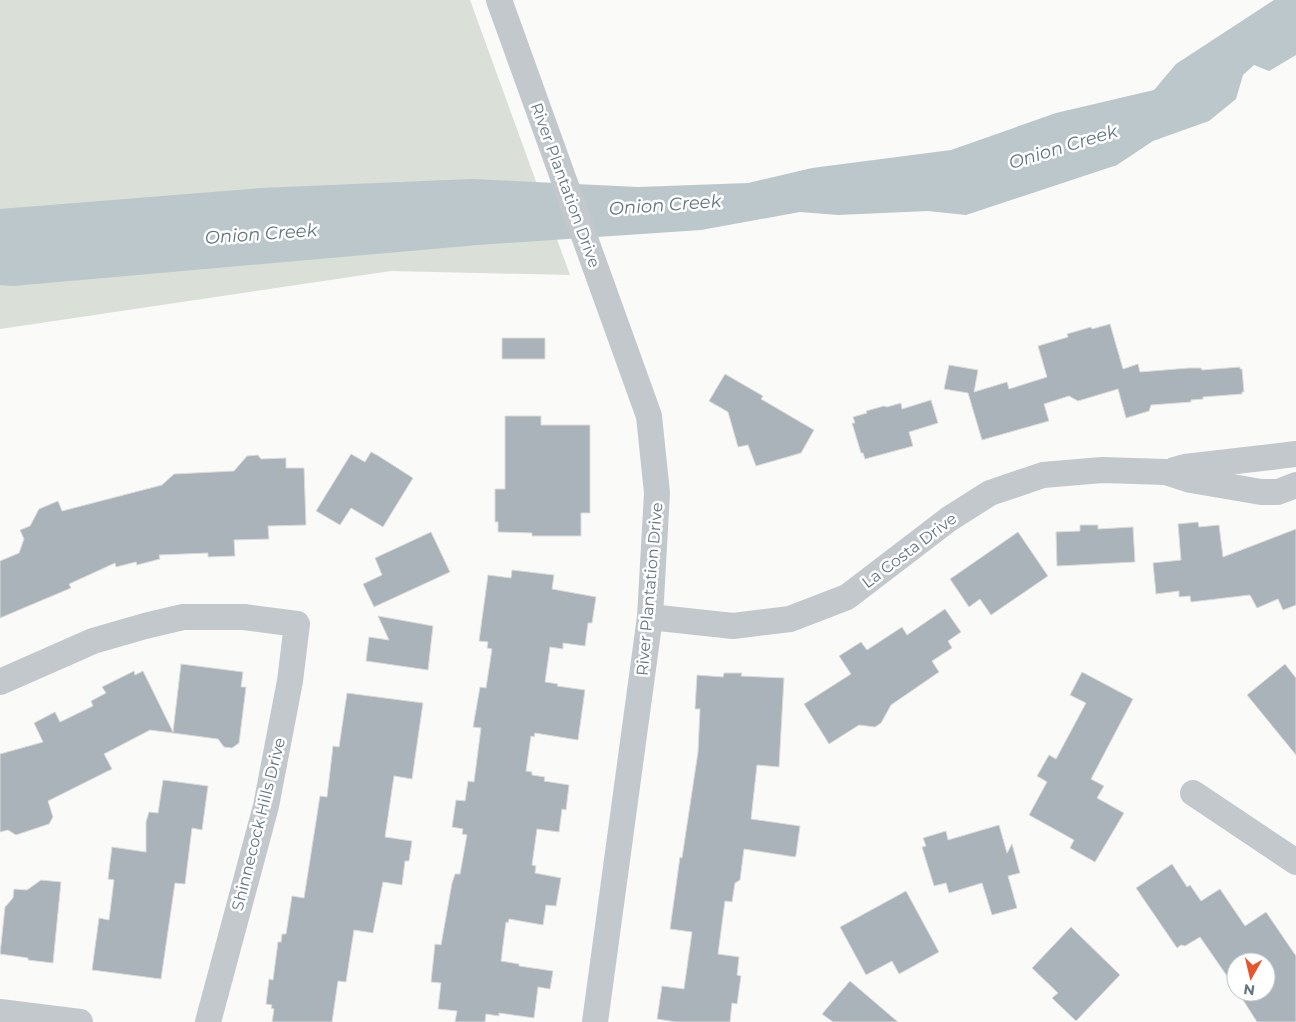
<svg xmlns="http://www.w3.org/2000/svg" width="1296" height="1022" viewBox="0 0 1296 1022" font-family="Montserrat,sans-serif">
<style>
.green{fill:#dadfd7}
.water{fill:#bbc7cb}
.building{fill:#aab3b9;stroke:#dcdcda}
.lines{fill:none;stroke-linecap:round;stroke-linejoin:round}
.street{stroke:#c3c8cc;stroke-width:26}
.labels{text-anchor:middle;stroke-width:5;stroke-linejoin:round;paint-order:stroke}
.street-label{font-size:16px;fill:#657683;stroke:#fff}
.water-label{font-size:18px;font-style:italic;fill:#60757c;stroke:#fff}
</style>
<rect width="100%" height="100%" fill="#fafaf8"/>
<path class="green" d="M0,0h470l100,275 -179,-4 -391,58z"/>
<path class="water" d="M1274,0h22v55l-27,16 -15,-6 -11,10 -7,24 -27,22 -56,20 -36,24 -151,50 -38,-4 -90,4 -38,-3 -99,18 -223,15 -465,41 -13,-1v-76l261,-21 210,-9 167,8 110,-4 64,-15 139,-18 105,-37 98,-23 22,-26z"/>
<path class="building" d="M1110,324l13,45 15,-5 2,8 49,-4h12l1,2 38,-3v2h2l2,23h-2v2l-39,3v2l-12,1v2l-40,3 -2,6 -23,7 -8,-29 -40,12 -9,-5 -25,8 5,17 -67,19 -14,-47 -24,-4 5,-24 29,5 -4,22 33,-10 2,7 38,-12 -9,-31 30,-9 -1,-3 24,-7 1,2z
M502,338h43v21h-43z
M725,374l38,22 -2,3 53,31 -13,23 -45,13 -8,-21 -10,2 -10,-35 -19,-11z
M931,400l7,23 -29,9 4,14 -48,13 -2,-6h-2l-9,-30h3l-2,-6 14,-4 -1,-2 18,-5 3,1 14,-4 1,6z
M505,416h36v9h49v88h-9v23h-49v-3l-34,-1v-10h-3v-33h10z
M371,452l6,3 36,23 -30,49 -32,-19 -11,17 -24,-14 35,-57 14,8z
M258,455l3,4 25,-1v10h18l2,57 -38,1 1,13 -35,1 1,16 -27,1v-4l-49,2 1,4 -23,6 -1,-3 -20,5 -1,-4 -46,21 2,4 -71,30v-57l19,-8 5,-14 -4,-9 10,-4 9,-17 19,-8 4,10 100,-26 12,-11 60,-3 13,-15z
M1198,522l1,5 20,-2 4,32 73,-28v76l-13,5 -5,-11 -21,9 -7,-13 -59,7 -1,-6 -11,1v-6l-23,3 -3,-31 28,-3 -3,-36z
M1080,525h18v4l35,-2 2,35 -78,4 -1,-34 24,-1z
M431,532l19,40 -76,35 -11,-23 19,-9 -7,-17z
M1018,532l30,44 -57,39 -11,-16 -11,8 -19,-28z
M512,570l42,5 -2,14 44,8 -4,26h-4l-3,23 -22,-3v6l-13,-2 -5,35 13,2 -1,2 28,4 -7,50 -43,-7 -1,4 -3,-1 -5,35 6,1v3l13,2 -1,4 25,4 -3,25 -4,-1 -3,23 -22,-3 -5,36 4,1 -1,7 26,5 -5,28 -10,-1 -3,20 -34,-6 -1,4 -2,-1 -5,39 18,3v2l34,5 -3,18 -12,-2 -4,31 -35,-5v3l-13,-2 -1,8h-30l2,-11 -19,-2 3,-26 -10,-1 4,-38 6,1 11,-62 3,-9h5l7,-39 -5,-1 1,-5 -11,-2 4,-27 9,1 3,-20 6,1 7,-54 -8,-1 7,-40 6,1 6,-39 -5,-1 1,-6 -9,-1 9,-66 23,3z
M945,609l16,23 -13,9 4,7 -20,13 7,11 -48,33 -10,18 -6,4 -16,-2 -30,19 -25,-40 47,-30 -12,-18 22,-14 6,8 35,-23 5,8z
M378,616l55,10 -5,44 -62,-9 3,-24 20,3z
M181,664l62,8 -2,15h5l-7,56 -7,5 -8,-1 -6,-8 -68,-9 -46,24 8,15 -64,32 5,16 -4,7 -33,11 -8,-5 -8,2v-78l43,-12 -9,-19 21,-11 5,10 33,-16 -2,-5 15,-8 -4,-6 32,-16 1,4 8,-4 30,61z
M1285,664l11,14v77l-49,-60z
M1082,672l51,27 -42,80 13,7 -7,12 27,15 -29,49 -25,-14 4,-8 -45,-25 18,-33 -10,-6 12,-21 7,4 30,-56 -16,-8z
M724,673h18l-1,3 43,2 -5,89 -22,-2 -6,54 49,7 -4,29 -1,2 -51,-8 -4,31 -5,3 -3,19 -7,-1 -7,53 21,3 -2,18 4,1 -4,28 -5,-1 -2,19h-54l-19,-3 5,-33 22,3 8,-57 -22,-3 10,-72 2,1 16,-106 2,-43h-5l2,-34 26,2z
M347,693l76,10 -11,76 -18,-3 -9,61 27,4 -3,20h-4l-3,24 -19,-3 -10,51 -19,-3 -8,52 -8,-1 -6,41h-60l2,-13 -3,-1 1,-3 -6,-1 3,-25 4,1 5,-38h3l1,-8h4l6,-38 12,2 16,-102 7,1 6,-51 6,1z
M163,780l45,6 -6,44 -10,-2 -7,56 -10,-1 -14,96 -69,-9 7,-52 10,2 5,-40 -6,-1 4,-32 34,5v-30l3,-10 9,1z
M999,825l8,28 5,-9 8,29 -12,3 9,32 -25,7 -10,-32 -33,10 -3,-10 -12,3 -12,-39 4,-1 -3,-8 23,-7 2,9z
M1172,864l15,23 3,-2 11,16 19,-12 25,37 21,-14 30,44v66h-39l-19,-30h28v-30h-30v27l-36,-52 -15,9 -4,-1 -4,3 -41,-60z
M41,880l20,2 -8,81 -25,-3v-2l-28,-4 5,-47 8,-9 1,-9 13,1z
M906,891l33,61 -40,22 -7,-13 -26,14 -26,-48z
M1071,927l49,48 -44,46 -24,-23 6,-5 -26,-25z
M850,981l48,41h-65l-11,-8z"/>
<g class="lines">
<path class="street" d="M499,0l150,416 8,77 -7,124 -55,405
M1174,470l11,-3 111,-13
M650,617l83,9 57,-7 57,-22 102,-78 41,-26 53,-18 59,-5 64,2 25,8 70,12h17l18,-7
M0,682l93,-41 52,-15 38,-9h61l53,7 -7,57 -24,125 -58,216
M1193,793l103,69
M0,1012l80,10"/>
</g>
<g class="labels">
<g class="street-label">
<text transform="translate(566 185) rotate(70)" y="6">River Plantation Drive</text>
<text transform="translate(909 550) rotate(-37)" y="6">La Costa Drive</text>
<text transform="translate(649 589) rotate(-85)" y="6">River Plantation Drive</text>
<text transform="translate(258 824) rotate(-76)" y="6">Shinnecock Hills Drive</text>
</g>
<g class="water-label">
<text transform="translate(1063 147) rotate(-17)" y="6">Onion Creek</text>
<text transform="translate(665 205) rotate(-4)" y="6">Onion Creek</text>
<text transform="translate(261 234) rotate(-4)" y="6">Onion Creek</text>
</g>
</g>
<g transform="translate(1251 977) rotate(188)"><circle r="24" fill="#ffffff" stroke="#c1c8cd"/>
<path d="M0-4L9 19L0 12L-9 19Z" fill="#e4572e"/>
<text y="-8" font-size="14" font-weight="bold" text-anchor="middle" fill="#657683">N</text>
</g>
</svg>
